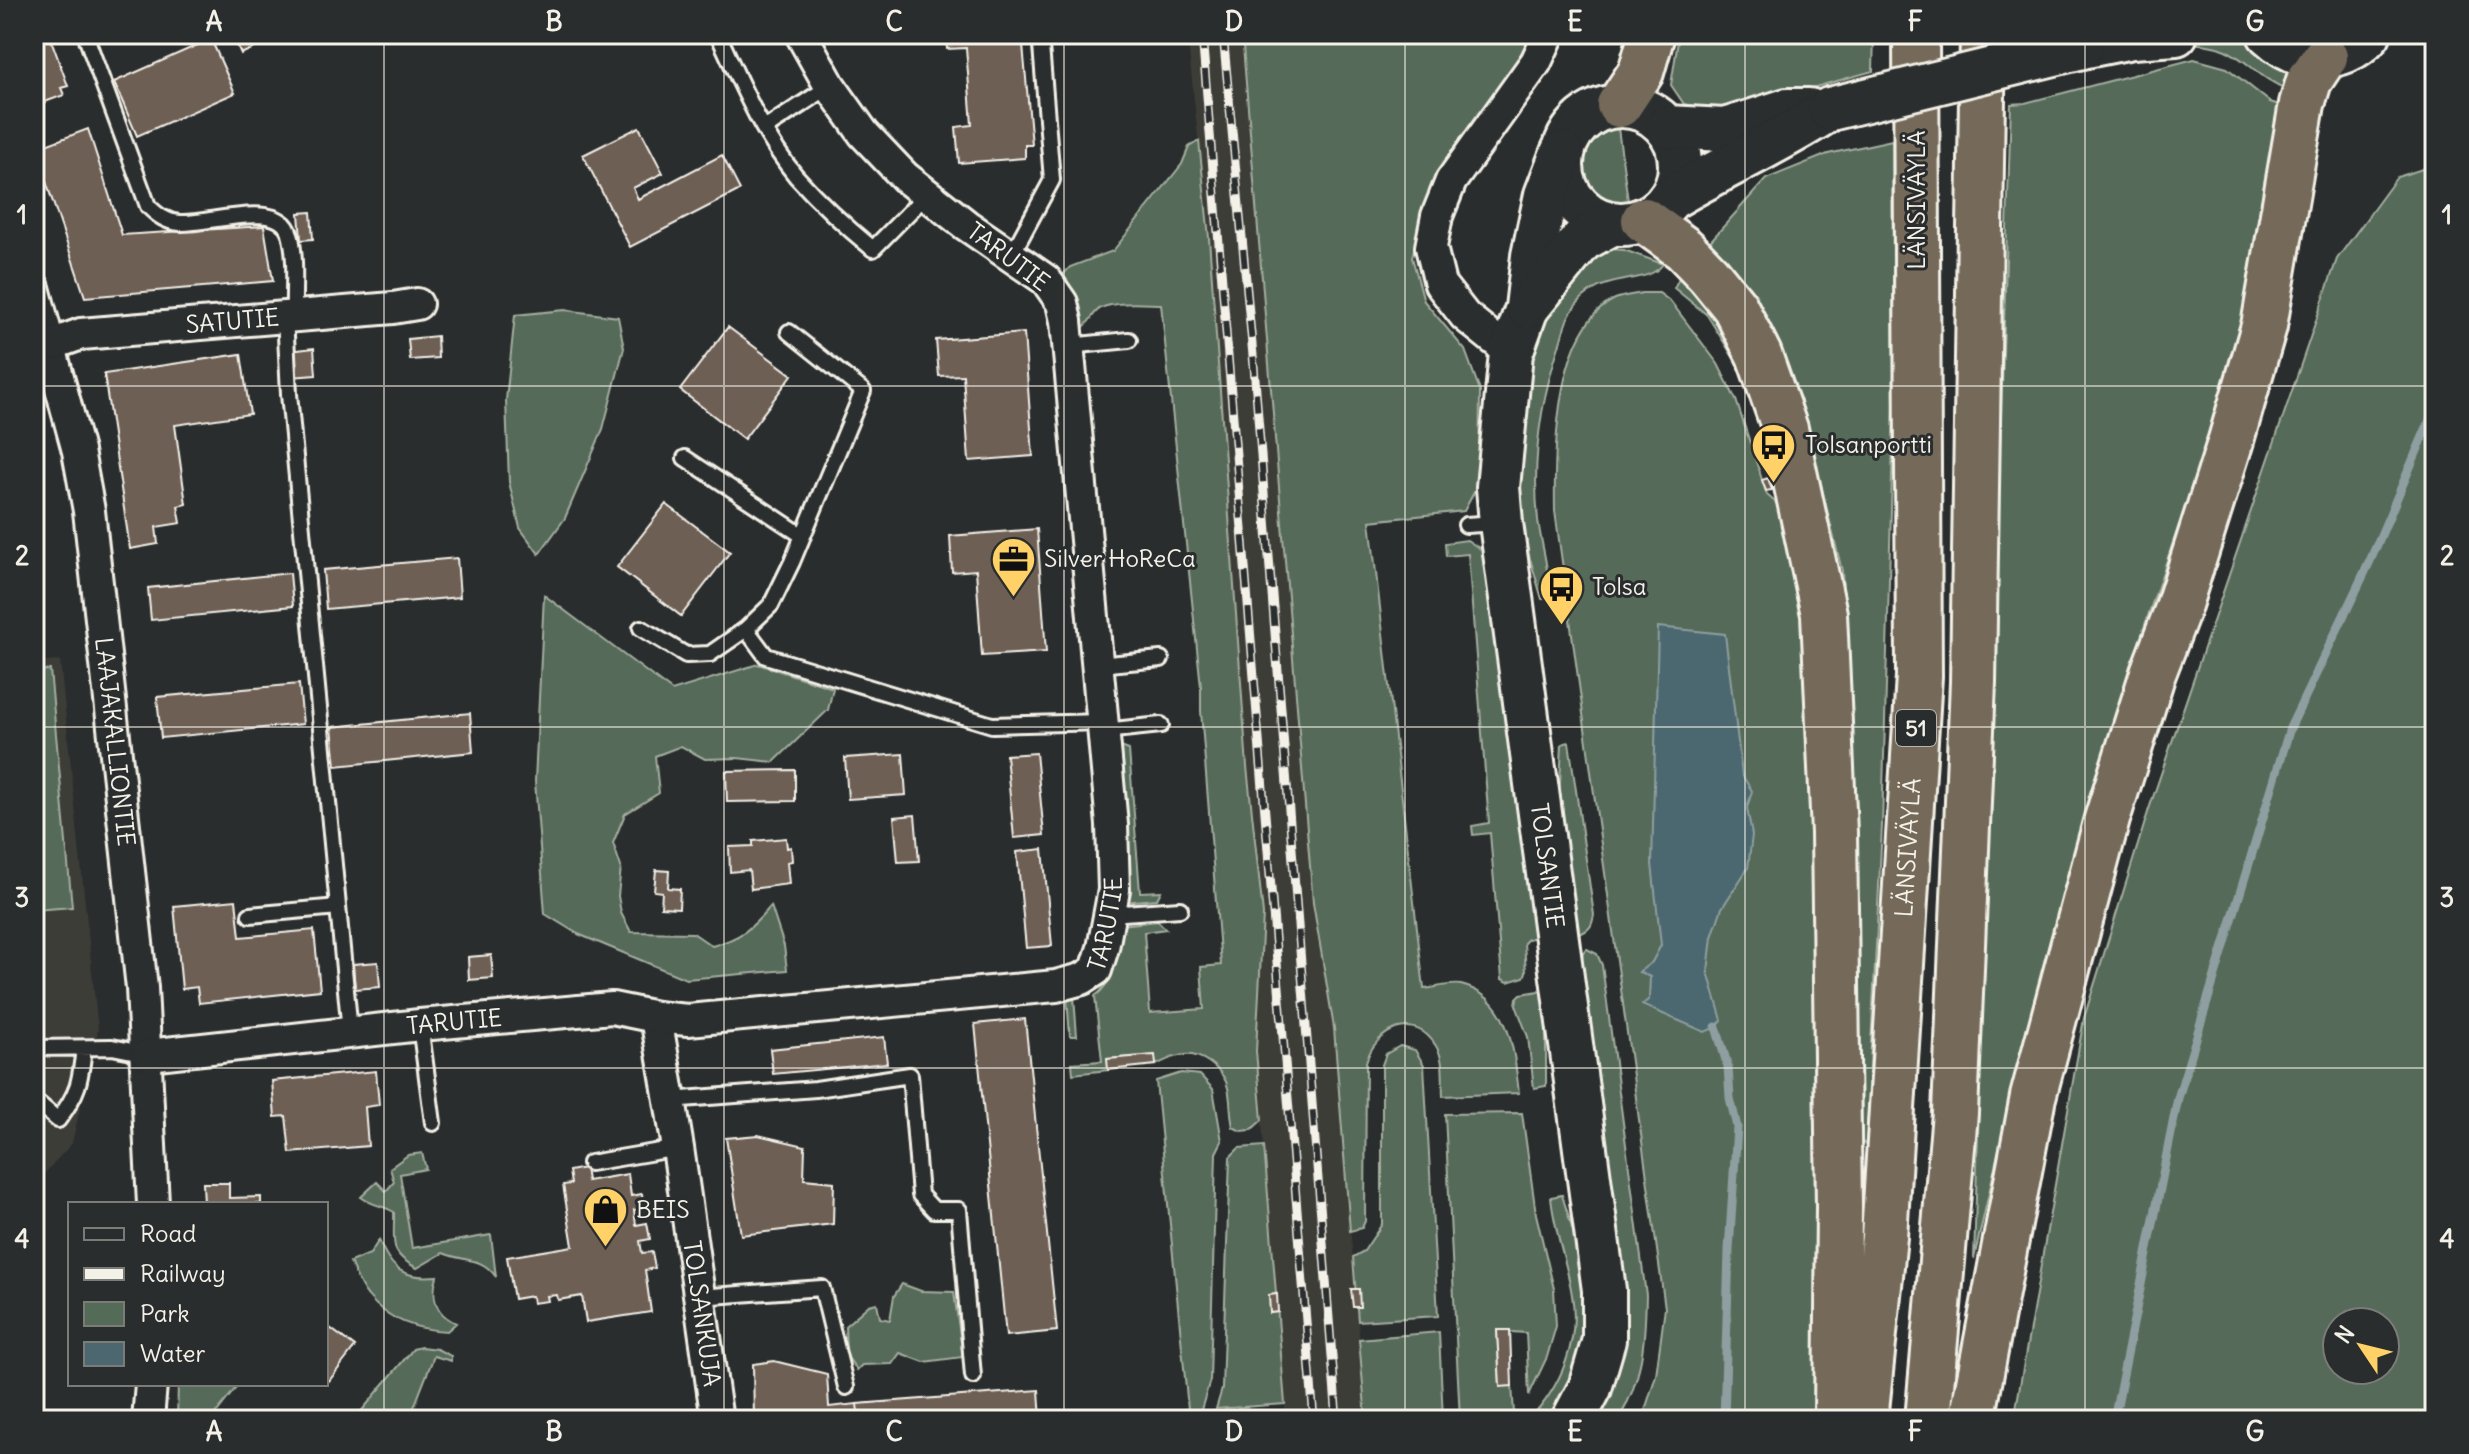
<svg xmlns="http://www.w3.org/2000/svg" width="2469" height="1454" viewBox="0 0 2469 1454" font-family="Delius,sans-serif">
<style>
.built{fill:#3e3c39}
.green{fill:#546b58;stroke:#a4aea0;stroke-width:2;fill-rule:evenodd}
.water{fill:#4c6770;stroke:#8f9ea0;stroke-width:2}
.lines{fill:none;stroke-linecap:round;stroke-linejoin:round}
.stream{stroke:#8f9ea0;stroke-width:9}
.building{fill:#6e5e54;stroke:#f4f1e8;stroke-width:2}
.lane-casing{stroke:#f4f1e8;stroke-width:20}
.street-casing{stroke:#f4f1e8;stroke-width:36}
.secondary-casing{stroke:#f4f1e8;stroke-width:48}
.highway-casing{stroke:#f4f1e8;stroke-width:50}
.lane{stroke:#2a2d2e;stroke-width:14}
.street{stroke:#2a2d2e;stroke-width:30}
.secondary{stroke:#2a2d2e;stroke-width:42}
.highway{stroke:#746a5a;stroke-width:44}
.rail-casing{stroke:#f4f1e8;stroke-width:9}
.rail{stroke:#2a2d2e;stroke-width:6;stroke-dasharray:18;stroke-linecap:butt}
.secondary-bridge-casing{stroke:#f4f1e8;stroke-width:48;stroke-linecap:butt}
.secondary-bridge{stroke:#2a2d2e;stroke-width:42}
.grid{fill:none;stroke:#f4f1e8;stroke-width:2;stroke-opacity:0.55}
.labels{text-anchor:middle;stroke-width:6;stroke-linejoin:round;paint-order:stroke}
.shield{fill:#2a2d2e;stroke:#b7b6b0;stroke-width:2}
.shield-label{font-size:22px;font-weight:bold;fill:#f4f1e8}
.street-label{font-size:24px;fill:#f4f1e8;stroke:#2a2d2e}
.poi-label{font-size:24px;fill:#f4f1e8;stroke:#2a2d2e;text-anchor:start}
.neatline{fill:none;stroke:#f4f1e8;stroke-width:3}
.grid-label{font-size:26px;text-anchor:middle;font-weight:bold;fill:#f4f1e8}
</style>
<rect width="100%" height="100%" fill="#2a2d2e"/>
<filter id="ink" filterUnits="userSpaceOnUse"><feTurbulence type="fractalNoise" baseFrequency=".0125" numOctaves="2"/><feDisplacementMap in="SourceGraphic" scale="16" xChannelSelector="R" yChannelSelector="G"/><feConvolveMatrix kernelMatrix="1 2 1 2 8 2 1 2 1" color-interpolation-filters="sRGB"/></filter>
<g filter="url(#ink)">
<path class="built" d="M1187,34h55l71,869 21,125 32,392h-80l-30,-369 7,-137 -16,-147 -38,-529z
M60,661l38,369 -26,113 -38,42v-522z"/>
<path class="green" d="M1242,34h289l-20,39 -52,68 -28,45 -19,71 12,44 41,49 15,41 -1,92 -15,28 -94,10 54,468c11,-1 26,-6 37,-4 50,12 53,68 58,108l-76,3c-1,-16 2,-36 -7,-50 -21,-35 -60,-17 -70,16l-1,159 -3,7 -12,3 -16,-203 -21,-125z
M1679,34h195l-1,37 -130,36 -31,4 -28,-7 -13,-19z
M2196,34h51l51,31 -7,26c-48,-18 -47,-50 -108,-47z
M2194,59l33,9 43,34 16,5c-13,79 -26,159 -48,236 -36,122 -81,241 -119,361 -58,183 -103,368 -145,555l37,-1155 14,-1z
M1617,121l11,80c-41,6 -69,-40 -34,-69 6,-5 16,-8 23,-11z
M1892,140l2,265 -12,421 -16,320 -12,-14 2,-319 -14,-242 -42,-173 -57,-115 -37,-37 60,-67 62,-25z
M1199,141l10,97 38,529 16,147 -7,137 6,69 -11,10 -10,1 -8,-4c-3,-13 -2,-26 -5,-39 -3,-15 -20,-30 -36,-33 -12,-2 -26,5 -36,10l-2,-10 -46,4v11l-35,4 -1,-11 30,-2 -7,-65c22,-15 21,-47 25,-71l38,-4 8,8 -22,3 6,81 54,-4 -3,-42 20,-2 -20,-254v-24l-40,-383c-15,0 -54,-4 -64,7 -7,7 -8,13 -17,19l-19,-53 9,-10 43,-16 69,-87 7,-17z
M2435,165v1255h-421l70,-402 65,-209 188,-550 60,-82zM2337,1322h48v48h-48z
M1596,248l28,2 39,14c-18,25 -66,3 -93,50 -5,8 -7,20 -10,29 -19,56 -28,118 -22,177 3,26 14,53 8,79h-4l-22,-74 -4,-79 18,-102 24,-59z
M1681,274l37,31 27,56 -7,4 -31,-50 -33,-27z
M1642,293h17l12,9 47,62 18,36 31,95 15,13 20,60 16,308 2,544h-178l14,-45 9,-67 -110,-797c-1,-58 -1,-179 58,-211 8,-4 20,-5 29,-7z
M565,310l53,7 6,31 -21,81 -38,89 -26,36 -19,-26 -11,-46 -3,-82 9,-85z
M1467,540l18,12 55,384 -12,3 -4,4 2,29 -2,5 -16,5 -6,-3 -12,-146 -17,2 -1,-9 17,-3 -21,-269 -22,2 -1,-13z
M544,595l128,96 86,-27 75,24 -5,22 -54,52 -37,-4 -32,1 -24,-13 -26,10 4,37 -34,21 -12,29 8,24 -3,29 3,17 10,19 62,1 19,13c29,-8 39,-17 59,-40l13,40 3,24 -101,9 -108,-45 -33,-20 -10,-133z
M50,670l22,237 -38,3v-239z
M1569,742l25,173c-2,11 -4,15 -15,19l-6,-4 -15,-107 4,-79z
M1118,746l11,4 11,142 21,-1 -4,8 -34,3z
M1587,949l10,5 5,11 44,330c-1,46 -3,85 -28,125h-22l17,-33 10,-45 -42,-376 2,-14z
M1546,990v96l-12,2 -6,-51 -12,-32 1,-7 4,-4z
M1067,997h7l3,39h-7z
M1400,1046l15,4 9,15 14,251 -80,5 -5,-64 11,-6 18,-27v-159l4,-11z
M1181,1073l19,2 13,14 9,52 -6,12 -6,227 -12,40h-22l-17,-7 29,-4 -32,-328z
M1522,1113l14,101 18,75 2,37 -9,31 -18,38 -3,-62 -29,-2 3,55h12l2,27 -11,7h-43l-15,-306z
M1264,1146l21,258 -69,5 6,-20 8,-232 9,-9z
M422,1153l4,16 -26,5 12,74 79,-13 5,42c-14,-21 -32,-15 -53,-24l-26,15c-30,-15 -22,-26 -23,-56 -12,-7 -21,-6 -33,-15l16,-15 9,9 8,-9 -4,-14 18,-13z
M1562,1195c18,59 38,114 16,175 -5,15 -15,30 -22,44l-4,6h-23c32,-33 51,-79 43,-125 -5,-33 -18,-64 -21,-98z
M379,1240c12,30 25,39 58,36 -6,20 -2,38 19,47l-9,8c-29,-1 -60,-11 -79,-35 -8,-9 -13,-23 -18,-34l20,-8z
M902,1284l19,7 33,1 9,65 -39,5 -24,-9 -8,11 -30,1 -5,5 -11,-15 -1,-29 24,-21 8,-2 3,15 10,2 4,-24z
M1439,1332l4,88h-77l-7,-81z
M421,1347l16,2 14,7v5l-17,-5 -25,64h-55l59,-71z
M178,1384h61l-25,32 3,4h-40z"/>
<path class="water" d="M1658,627l67,7 17,141 10,16 -5,17 5,27 -4,33 -26,40 -10,29 -4,35 14,48 -6,7 -11,5 -63,-27 7,-6 1,-22 -11,-5 13,-10 9,-17 -9,-81z"/>
<g class="lines">
<path class="stream" d="M1716,1027l12,40 2,31 7,29 -8,123 -5,170
M2114,1420l64,-322 112,-370 80,-167 63,-148"/>
</g>
<path class="building" d="M34,34h15l19,52 -7,2 3,7 -30,11z
M232,34h53l-44,20z
M946,34h76l10,111h-7v13l-66,5 -3,-36 16,-2 -6,-77 -19,1z
M211,39l24,54 -98,43 -23,-54z
M639,127l24,46 -30,15 5,11 84,-44 18,35 -110,57 -47,-92z
M88,129l34,106 142,-9 9,55 -188,16 -50,-148z
M311,212l2,27 -12,1 -2,-27z
M728,327l64,48 -48,64 -64,-49z
M1024,333l9,123 -64,5 -6,-86 -24,1 -3,-36z
M437,336l1,22 -28,2 -2,-21z
M314,348l2,27 -25,2 -2,-26z
M241,354l9,60 -75,11 11,79 -8,2 3,17 -25,4 2,17 -28,5 -26,-175z
M1768,478l4,12 -6,1 -4,-11z
M666,504l64,48 -49,64 -64,-49z
M1037,529l9,123 -64,4 -6,-86 -24,2 -2,-36z
M457,558l3,39 -134,12 -3,-39z
M290,573l3,33 -142,14 -3,-32z
M299,684l4,40 -142,14 -4,-41z
M470,713l3,39 -137,14 -4,-39z
M1036,753l8,82 -30,3 -8,-83z
M903,754l3,41 -58,4 -3,-41z
M795,770v31l-68,1 -1,-31z
M915,815l4,46 -21,1 -4,-45z
M786,838l1,10 4,-1 1,14 -5,1 2,22 -38,5 -2,-19 -19,2 -1,-25 24,-1v-5z
M1043,849l9,97 -26,2 -9,-96z
M656,870l13,1 -1,17 12,1 -1,19 -18,-1 1,-15 -8,-1z
M236,900l4,37 74,-7 6,60 -121,13 -2,-16 -15,2 -8,-83z
M491,955l2,23 -24,2 -1,-23z
M378,962l2,25 -25,2 -2,-25z
M1025,1019l32,312 -51,5 -31,-312z
M884,1037l3,26 -114,11 -3,-25z
M1155,1055l1,10 -48,5 -1,-11z
M376,1071l3,34 -14,2 3,39 -78,7 -4,-37 -11,1 -3,-36z
M758,1135l47,11 -1,33 30,3 -1,42 -92,11 -15,-97z
M585,1168l2,13 41,-7 3,22 11,-2 2,15 -10,1 2,15 11,-2 3,16 -10,2 2,12 10,-1 3,16 -10,2 6,42 -65,10 -4,-26 -24,4 -1,-5 -10,1 1,5 -15,2 -1,-7 -18,3 -7,-42 66,-11 -10,-61 8,-1 -2,-13z
M203,1183h26v15l32,-1v7h-57z
M1351,1289h8l1,18h-7z
M1277,1294l1,18 -8,1 -1,-18z
M326,1325l29,22 -26,34 -3,-2z
M1497,1330h13l2,56 -12,1z
M774,1361l53,13 2,33 28,-3 2,16h-105l-1,-56z
M1039,1390l2,30h-182l-2,-16z"/>
<g class="lines">
<defs>
<path id="lane" d="M85,34l63,172c9,9 18,16 32,17 27,2 100,-25 110,11 7,25 3,55 4,81
M718,34c22,48 44,101 78,142 24,27 49,50 77,73l54,-55
M764,129l66,-43
M1011,256l41,-76 -12,-146
M285,316l4,78 61,638
M789,332l74,59 -71,171 -21,43 -25,24 20,27 226,69 111,-3
M1069,346l60,-6
M685,458l118,78
M1466,525l31,-2
M641,628l45,27 24,-1 36,-25
M1098,665l63,-6
M1104,731l57,-6
M1109,914l71,-5
M250,915l88,-8
M420,1025l13,98
M34,1048l78,-1 35,7
M34,1100l24,20c21,-28 22,-38 26,-72
M669,1100l147,-11 94,-14 10,120 14,15h25l14,166
M590,1163l88,-15
M699,1297l123,-9 24,99"/>
<g id="street">
<path id="s1" d="M34,288l44,163 11,60 53,477 11,216"/>
<path id="s2" d="M34,351l47,-17 312,-26 24,-4"/>
<path d="M1511,353l-46,-37 -25,-32 -9,-37 6,-31 14,-35 85,-119 13,-28"/>
<path id="s3" d="M656,1017l22,131 39,272"/>
<path id="s4" d="M148,1055l272,-30 192,-17 44,9 32,3 368,-34 26,-7 14,-9 7,-22 11,-58 -2,-65 -46,-504 -4,-18 -16,-23 -80,-55 -61,-48 -41,-43 -34,-48 -29,-52"/>
<path d="M148,1420l3,-36"/>
</g>
<g id="secondary">
<path d="M2269,34c29,27 72,32 100,0"/>
<path d="M2082,47l50,-10 44,-3"/>
<circle cx="1621" cy="165" r="59"/>
<path d="M1667,127l58,3 62,-20h22"/>
<path id="s5" d="M1562,153l-16,42 -13,61 -6,52 -16,45 -13,134 3,36 103,767v50l-14,48 -17,32"/>
<path d="M1669,199c53,-32 110,-56 161,-90"/>
<path d="M1528,307l54,-67 29,-16"/>
</g>
<g id="highway">
<path d="M1619,105l22,-33 11,-38"/>
<path d="M1644,220l40,29 25,26 26,32 24,48 26,74 39,185 10,219 5,374 -2,213"/>
<path id="s6" d="M1865,1420l19,-183 35,-561 -3,-642"/>
<path d="M1928,1420l27,-307 18,-431 10,-648"/>
<path d="M1972,1420l61,-323 74,-278 46,-146 24,-62 54,-171 33,-114 38,-222 7,-23 16,-24"/>
</g>
</defs>
<use href="#lane" class="lane-casing"/>
<use href="#street" class="street-casing"/>
<use href="#secondary" class="secondary-casing"/>
<use href="#highway" class="highway-casing"/>
<use href="#lane" class="lane"/>
<use href="#street" class="street"/>
<use href="#secondary" class="secondary"/>
<use href="#highway" class="highway"/>
<defs>
<path id="rail" d="M1202,34l112,1386
M1223,34l31,332 83,1054"/>
</defs>
<use href="#rail" class="rail-casing"/>
<use href="#rail" class="rail"/>
<defs>
<path id="secondary-bridge" d="M1830,109l252,-62"/>
</defs>
<use href="#secondary-bridge" class="secondary-bridge-casing"/>
<use href="#secondary-bridge" class="secondary-bridge"/>
</g>
</g>
<path class="grid" d="M384,34v1386M724,34v1386M1064,34v1386M1405,34v1386M1745,34v1386M2085,34v1386M34,386h2401M34,727h2401M34,1068h2401"/>
<defs>
<symbol id="bus-pin" viewBox="-11 -11 22 30"><path d="M0 17L-7.5 6A9.5 9.5 0 1 1 7.5 6Z" fill="#ffd166" stroke="#2a2d2e"/><path d="M-5-6H5V4H4V6H2V4H-2V6H-4V4H-5ZM-3.5-4V0h7V-4ZM-3.5 1.2v1.5H-2V1.2ZM2 1.2v1.5H3.5V1.2Z" fill="#111"/></symbol>
<symbol id="office-pin" viewBox="-11 -11 22 30"><path d="M0 17L-7.5 6A9.5 9.5 0 1 1 7.5 6Z" fill="#ffd166" stroke="#2a2d2e"/><path d="M-6-3h4V-5.5h4V-3h4V5H-6ZM-1-4.5V-3h2v-1.5ZM-6 0V1H6V0Z" fill="#111"/></symbol>
<symbol id="shop-pin" viewBox="-11 -11 22 30"><path d="M0 17L-7.5 6A9.5 9.5 0 1 1 7.5 6Z" fill="#ffd166" stroke="#2a2d2e"/><path d="M-5-2.5h2.3a2.7 3.5 0 0 1 5.4 0H5L5.5 6h-11ZM-1.5-2.5h3a1.5 2.3 0 0 0-3 0Z" fill="#111"/></symbol>
</defs>
<g fill-rule="evenodd">
<use href="#bus-pin" x="1748" y="420" width="51" height="69"/>
<use href="#office-pin" x="988" y="534" width="51" height="69"/>
<use href="#bus-pin" x="1536" y="562" width="51" height="69"/>
<use href="#shop-pin" x="580" y="1184" width="51" height="69"/>
</g>
<g class="labels">
<rect class="shield" x="1896" y="710" width="40" height="36" rx="6"/>
<g class="shield-label">
<text x="1916" y="736">51</text>
</g>
<g class="street-label">
<text transform="translate(1917 200) rotate(-90)" y="8">LÄNSIVÄYLÄ</text>
<text transform="translate(1008 257) rotate(37)" y="8">TARUTIE</text>
<text dy="8" stroke="none"><textPath href="#s2" startOffset="202">SATUTIE</textPath></text>
<text dy="8" stroke="none"><textPath href="#s1" startOffset="462">LAAJAKALLIONTIE</textPath></text>
<text dy="8" stroke="none"><textPath href="#s6" startOffset="574">LÄNSIVÄYLÄ</textPath></text>
<text dy="8" stroke="none"><textPath href="#s5" startOffset="724">TOLSANTIE</textPath></text>
<text dy="8" stroke="none"><textPath href="#s4" startOffset="1004">TARUTIE</textPath></text>
<text dy="8" stroke="none"><textPath href="#s4" startOffset="308">TARUTIE</textPath></text>
<text dy="8" stroke="none"><textPath href="#s3" startOffset="300">TOLSANKUJA</textPath></text>
</g>
<g class="poi-label">
<text x="1805" y="453">Tolsanportti</text>
<text x="1044" y="567">Silver HoReCa</text>
<text x="1592" y="595">Tolsa</text>
<text x="636" y="1218">BEIS</text>
</g>
</g>
<rect width="2469" height="1454" fill="none" stroke="#2a2d2e" stroke-width="88"/>
<rect x="68" y="1202" width="260" height="184" fill="#2a2d2e" stroke="#7b7b78" stroke-width="2"/>
<rect x="84" y="1228" width="40" height="12" fill="#2a2d2e" stroke="#7b7b78" stroke-width="2"/>
<text x="140" y="1242" font-size="24" fill="#f4f1e8">Road</text>
<rect x="84" y="1268" width="40" height="12" fill="#f4f1e8" stroke="#7b7b78" stroke-width="2"/>
<text x="140" y="1282" font-size="24" fill="#f4f1e8">Railway</text>
<rect x="84" y="1302" width="40" height="24" fill="#546b58" stroke="#7b7b78" stroke-width="2"/>
<text x="140" y="1322" font-size="24" fill="#f4f1e8">Park</text>
<rect x="84" y="1342" width="40" height="24" fill="#4c6770" stroke="#7b7b78" stroke-width="2"/>
<text x="140" y="1362" font-size="24" fill="#f4f1e8">Water</text>
<g transform="translate(2361 1346) rotate(305)"><circle r="38" fill="#2a2d2e" stroke="#7b7b78" stroke-width="2"/>
<path d="M0-6L14 30L0 20L-14 30Z" fill="#ffd166"/>
<text y="-12" font-size="22" font-weight="bold" text-anchor="middle" fill="#f4f1e8">N</text>
</g>
<rect x="44" y="44" width="2381" height="1366" class="neatline"/>
<g class="grid-label">
<text x="214" y="31">A</text>
<text x="554" y="31">B</text>
<text x="894" y="31">C</text>
<text x="1234" y="31">D</text>
<text x="1575" y="31">E</text>
<text x="1915" y="31">F</text>
<text x="2255" y="31">G</text>
<text x="22" y="224">1</text>
<text x="2447" y="224">1</text>
<text x="22" y="565">2</text>
<text x="2447" y="565">2</text>
<text x="22" y="907">3</text>
<text x="2447" y="907">3</text>
<text x="22" y="1248">4</text>
<text x="2447" y="1248">4</text>
<text x="214" y="1441">A</text>
<text x="554" y="1441">B</text>
<text x="894" y="1441">C</text>
<text x="1234" y="1441">D</text>
<text x="1575" y="1441">E</text>
<text x="1915" y="1441">F</text>
<text x="2255" y="1441">G</text>
</g>
</svg>
